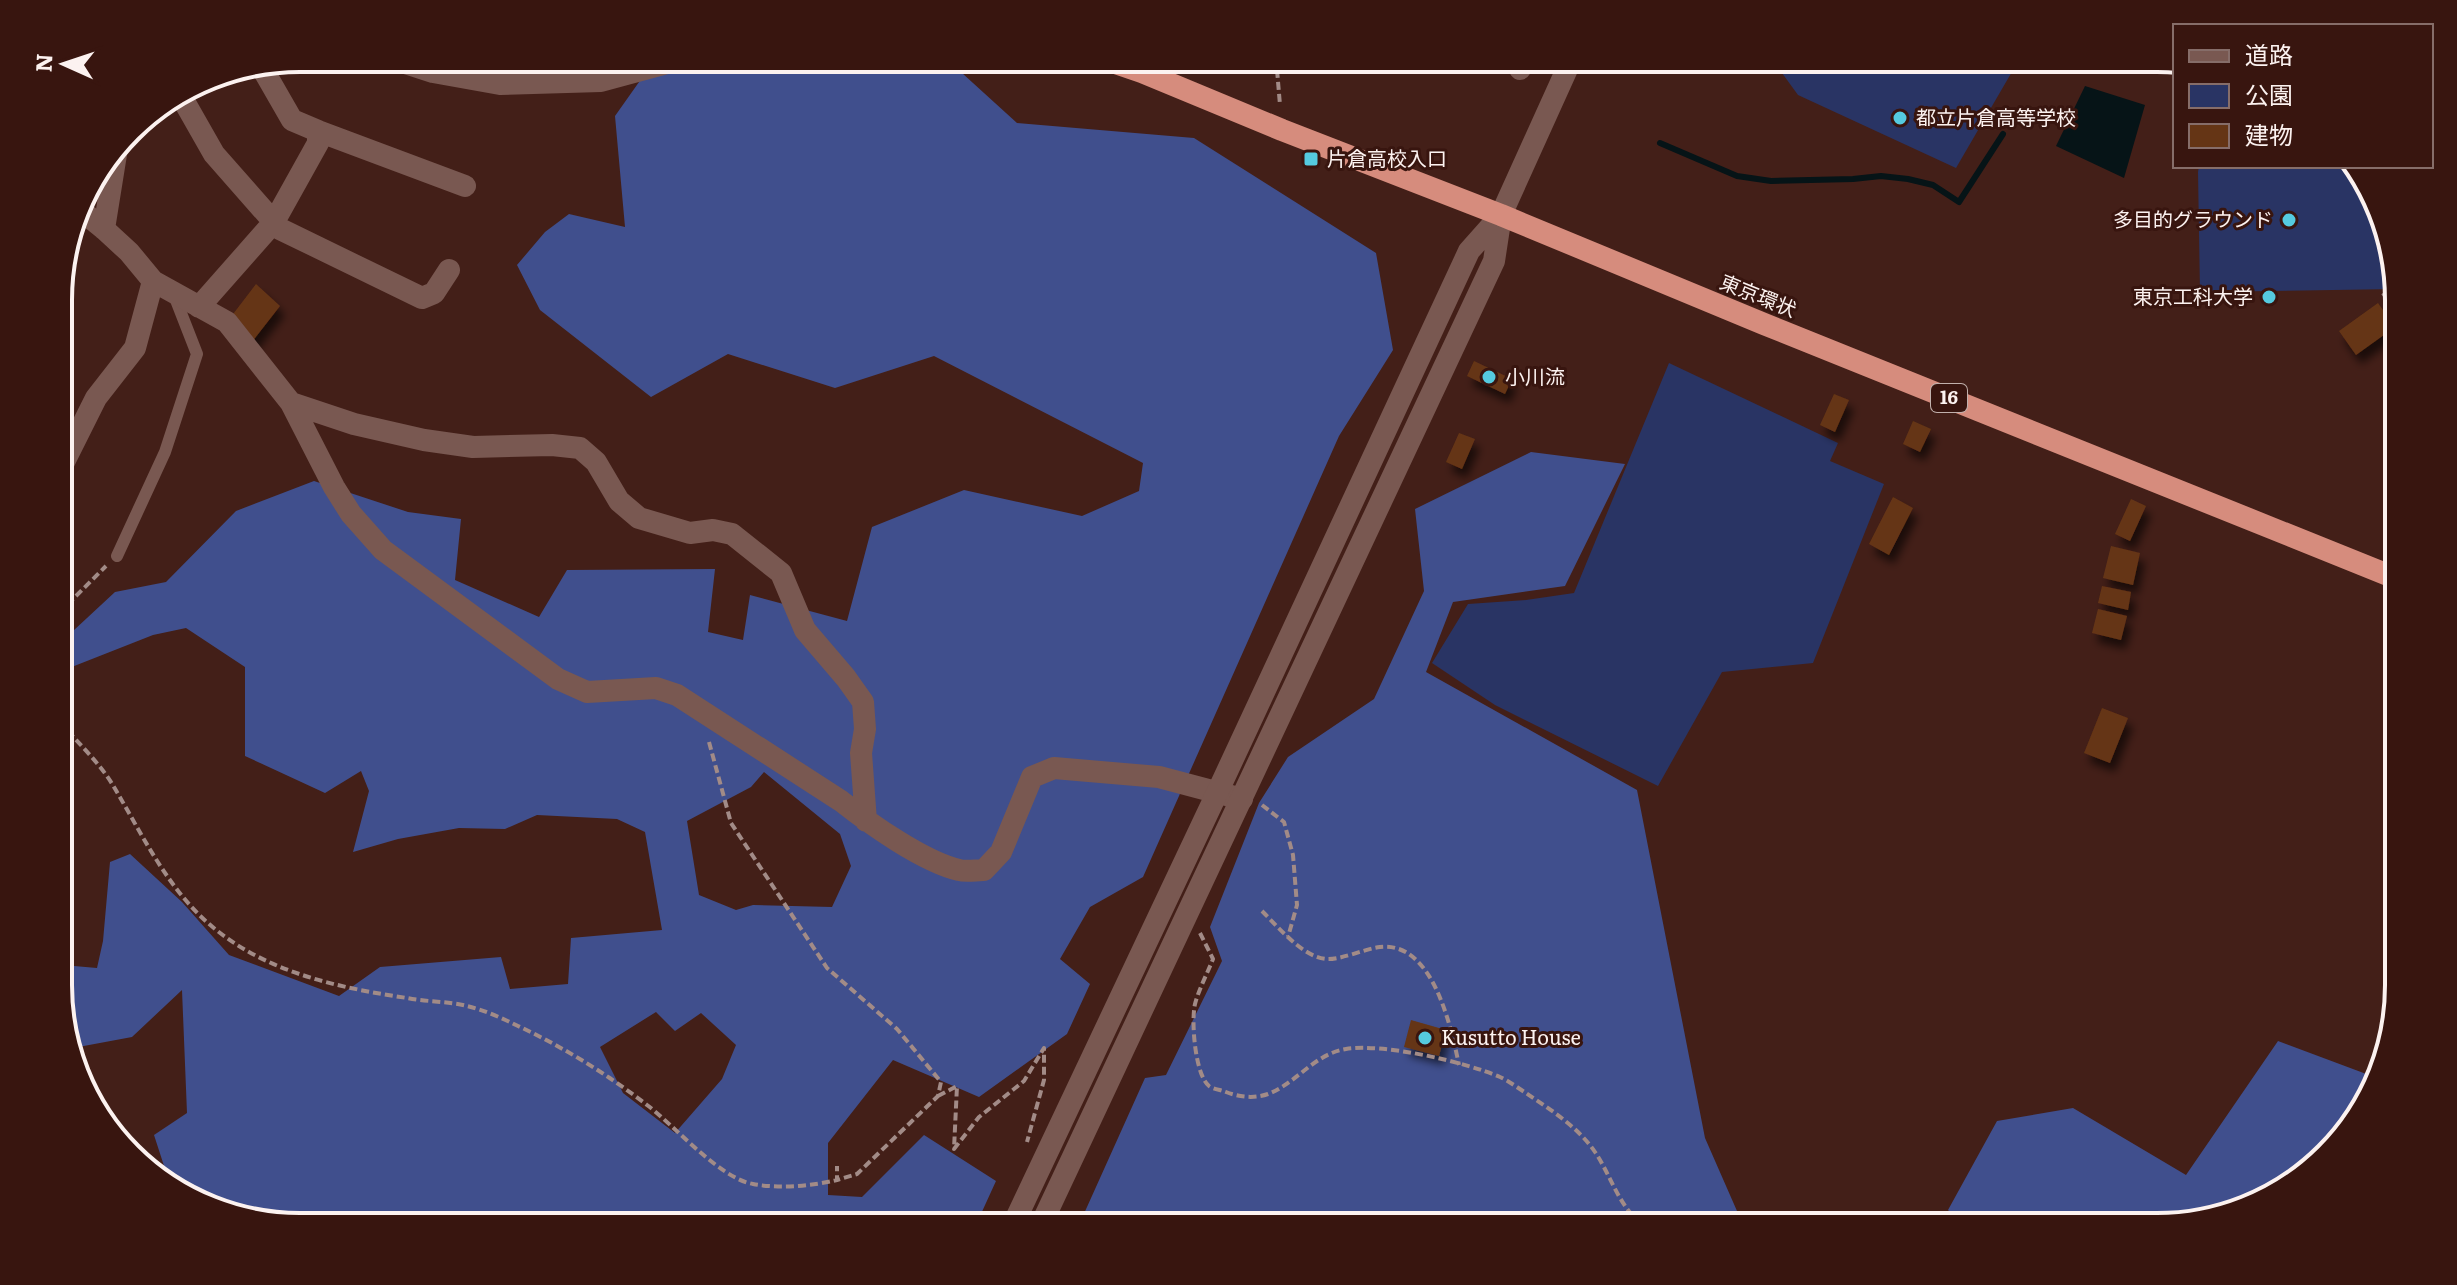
<svg xmlns="http://www.w3.org/2000/svg" width="2457" height="1285" viewBox="0 0 2457 1285" font-family="Literata,'Noto Sans JP',serif">
<style>
.green{fill:#293464}
.forest{fill:#404f8d;fill-rule:evenodd}
.water{fill:#061417}
.lines{fill:none;stroke-linecap:round;stroke-linejoin:round}
.stream{stroke:#061417;stroke-width:6}
.building{fill:#653515;filter:url(#shadow)}
.path{stroke:#a28b87;stroke-width:4;stroke-dasharray:8 4;stroke-linecap:butt}
.service{stroke:#795851;stroke-width:12}
.minor{stroke:#795851;stroke-width:22}
.tertiary{stroke:#795851;stroke-width:22}
.trunk{stroke:#d68c7d;stroke-width:22}
.poi-dot{fill:#55cadf;stroke:#38150f;stroke-width:3}
.labels{text-anchor:middle;stroke-width:6;stroke-linejoin:round;paint-order:stroke}
.shield{fill:#38150f;stroke:#c1b0ac;stroke-width:2}
.shield-label{font-size:18px;font-weight:bold;fill:#fcf2f0}
.poi-label{font-size:20px;fill:#fcf2f0;stroke:#38150f;text-anchor:start}
.street-label{font-size:20px;fill:#fcf2f0;stroke:#38150f}
.rim{fill:none;stroke:#fcf2f0;stroke-width:4}
</style>
<defs>
<filter id="shadow"><feDropShadow dx="5" dy="9" stdDeviation="4" flood-color="#0009"/></filter>
</defs>
<rect width="100%" height="100%" fill="#431f18"/>
<path class="green" d="M1771,58h249l-64,110 -158,-73z
M2199,166h159l39,103v20l-197,3 -2,-120z
M1669,363l169,80 -8,18 54,23 -71,179 -91,9 -64,114 -163,-81 -63,-42 36,-59 58,-4 48,-7z"/>
<path class="forest" d="M656,58h193l113,15 55,50 177,15 182,115 17,97 -54,86 -196,441 -53,30 -30,52 30,25 -23,50 -88,63 -86,-37 -65,83v52l34,2 62,-62 72,46 -21,46h-675l-107,-25 -27,-30 -12,-37 33,-22 -5,-123 -50,47 -59,11 -13,-31v-59l14,8 23,2 6,-27 7,-79 20,-8 52,48 47,53 110,41 41,-29 121,-10 9,32 58,-5 3,-46 91,-8 -17,-98 -28,-13 -80,-4 -32,14 -46,-1 -61,11 -45,13 16,-61 -8,-20 -36,22 -80,-37v-89l-59,-39 -33,7 -94,37v-28l56,-52 51,-10 70,-71 78,-30 94,31 53,7 -6,61 84,37 28,-47 148,-1 -7,63 35,8 7,-45 97,26 25,-94 92,-37 118,26 57,-25 4,-28 -209,-107 -99,32 -107,-34 -77,43 -111,-87 -23,-45 28,-33 24,-18 56,13 -10,-111zM764,772l76,62 11,32 -19,41 -79,-2 -17,5 -37,-15 -12,-74 64,-34zM656,1012l19,19 26,-18 35,32 -14,34 -47,54 -52,-40 -23,-46z
M1531,452l94,12 -60,122 -112,16 -27,70 211,118 68,348 39,89h-666l67,-149 21,-3 56,-114 -12,-34 49,-124 29,-46 86,-58 50,-108 -9,-82z
M2278,1041l99,37 -3,14 -83,94 -119,40 -208,1 -16,-17 49,-89 76,-13 113,67z"/>
<path class="water" d="M2085,86l60,19 -21,73 -68,-32z"/>
<g class="lines">
<path class="stream" d="M1660,143l77,33 34,5 82,-2 28,-3 27,3 25,6 26,17 44,-68"/>
</g>
<path class="building" d="M256,284l24,22 -32,41 -21,-25z
M2378,303l17,24 -39,28 -17,-24z
M1474,361l38,18 -7,15 -38,-18z
M1834,394l15,6 -14,32 -15,-7z
M1913,421l18,8 -11,23 -17,-8z
M1459,433l16,6 -13,30 -16,-7z
M1893,497l20,11 -24,47 -20,-11z
M2131,499l15,7 -16,35 -15,-7z
M2111,546l29,7 -7,32 -30,-7z
M2102,586l29,6 -3,18 -30,-7z
M2098,609l29,7 -6,24 -29,-7z
M2102,708l26,10 -18,45 -26,-10z
M1411,1020l35,10 -7,26 -35,-9z"/>
<g class="lines">
<path class="path" d="M1276,58l4,47
M2383,293l14,20
M59,613l47,-47
M60,722c17,20 40,41 54,65 29,49 55,105 101,142 54,44 125,59 192,69 19,4 41,3 60,8 17,4 35,12 51,20 45,21 89,48 129,79 28,21 72,73 106,79 26,5 59,2 84,-4
M709,742l22,81 96,145 70,61 44,53 -3,14 -81,78 -20,6v-14
M1262,805l22,17 9,33 4,50 -9,32
M1262,911c16,16 41,46 64,48 15,1 38,-10 54,-12 53,-6 71,80 79,118
M1200,933l13,26c-6,15 -14,30 -18,45 -4,17 0,71 14,82 4,3 12,4 17,6 13,5 28,7 42,2 29,-11 46,-40 78,-45 38,-6 119,13 154,28 9,4 18,11 26,16 25,17 52,34 69,59 17,25 24,57 51,75
M938,1096l19,-10 -3,63 25,-32 45,-36 20,-33v32l-17,62"/>
<path class="service" d="M117,556l48,-104 32,-98 -23,-59"/>
<path class="minor" d="M390,58l43,14 67,12 101,-3 85,-23
M1520,69l6,-11
M177,95l4,1 33,58 66,75 142,69 12,-5 15,-23
M318,131l147,55
M78,213l10,3 16,13 25,23 24,29 74,41 64,81 43,84 17,27 32,36 175,129 29,13 69,-4 21,7 164,106c29,23 83,61 118,69 7,2 17,0 25,0l17,-18 31,-75 22,-9 105,9 83,22
M104,229l13,-81
M199,307l75,-85 44,-79v-12l-26,-11 -31,-54
M291,403l63,21 70,16 49,7 79,-2 28,3 16,14 23,39 20,17 51,15 23,-3 19,4 49,39 24,57 41,48 17,24 2,27 -4,24 5,68
M59,472l37,-74 39,-50 18,-67"/>
<path class="tertiary" d="M1012,1227l206,-436 251,-540 32,-36
M1040,1227l454,-966 7,-46 71,-157"/>
<path class="trunk" d="M1101,58l41,14 140,58 219,85 263,109 634,255"/>
</g>
<g class="poi-dot">
<circle cx="1900" cy="118" r="8"/>
<rect x="1303" y="151" width="16" height="16" rx="4"/>
<circle cx="2289" cy="220" r="8"/>
<circle cx="2269" cy="297" r="8"/>
<circle cx="1489" cy="377" r="8"/>
<circle cx="1425" cy="1038" r="8"/>
</g>
<g class="labels">
<rect class="shield" x="1931" y="384" width="36" height="28" rx="6"/>
<g class="shield-label">
<text x="1949" y="404">16</text>
</g>
<g class="poi-label">
<text x="1916" y="125">都立片倉高等学校</text>
<text x="1327" y="166">片倉高校入口</text>
<text x="2273" y="227" text-anchor="end">多目的グラウンド</text>
<text x="2253" y="304" text-anchor="end">東京工科大学</text>
<text x="1505" y="384">小川流</text>
<text x="1441" y="1045">Kusutto House</text>
</g>
<g class="street-label">
<text transform="translate(1758 296) rotate(22)" y="7">東京環状</text>
</g>
</g>
<path d="M0 0H2457V1285H0ZM300 72H2157A228 228 0 0 1 2385 300V985A228 228 0 0 1 2157 1213H300A228 228 0 0 1 72 985V300A228 228 0 0 1 300 72Z" fill="#38150f" fill-rule="evenodd"/>
<path class="rim" d="M300 72H2157A228 228 0 0 1 2385 300V985A228 228 0 0 1 2157 1213H300A228 228 0 0 1 72 985V300A228 228 0 0 1 300 72Z"/>
<rect x="2173" y="24" width="260" height="144" fill="#38150f" stroke="#866d69" stroke-width="2"/>
<rect x="2189" y="50" width="40" height="12" fill="#795851" stroke="#866d69" stroke-width="2"/>
<text x="2245" y="64" font-size="24" fill="#fcf2f0">道路</text>
<rect x="2189" y="84" width="40" height="24" fill="#293464" stroke="#866d69" stroke-width="2"/>
<text x="2245" y="104" font-size="24" fill="#fcf2f0">公園</text>
<rect x="2189" y="124" width="40" height="24" fill="#653515" stroke="#866d69" stroke-width="2"/>
<text x="2245" y="144" font-size="24" fill="#fcf2f0">建物</text>
<g transform="translate(64 64) rotate(273)" stroke="#38150f" stroke-width="6" paint-order="stroke">
<path d="M0-6L14 30L0 20L-14 30Z" fill="#fcf2f0"/>
<text y="-12" font-size="22" font-weight="bold" text-anchor="middle" fill="#fcf2f0">N</text>
</g>
</svg>
